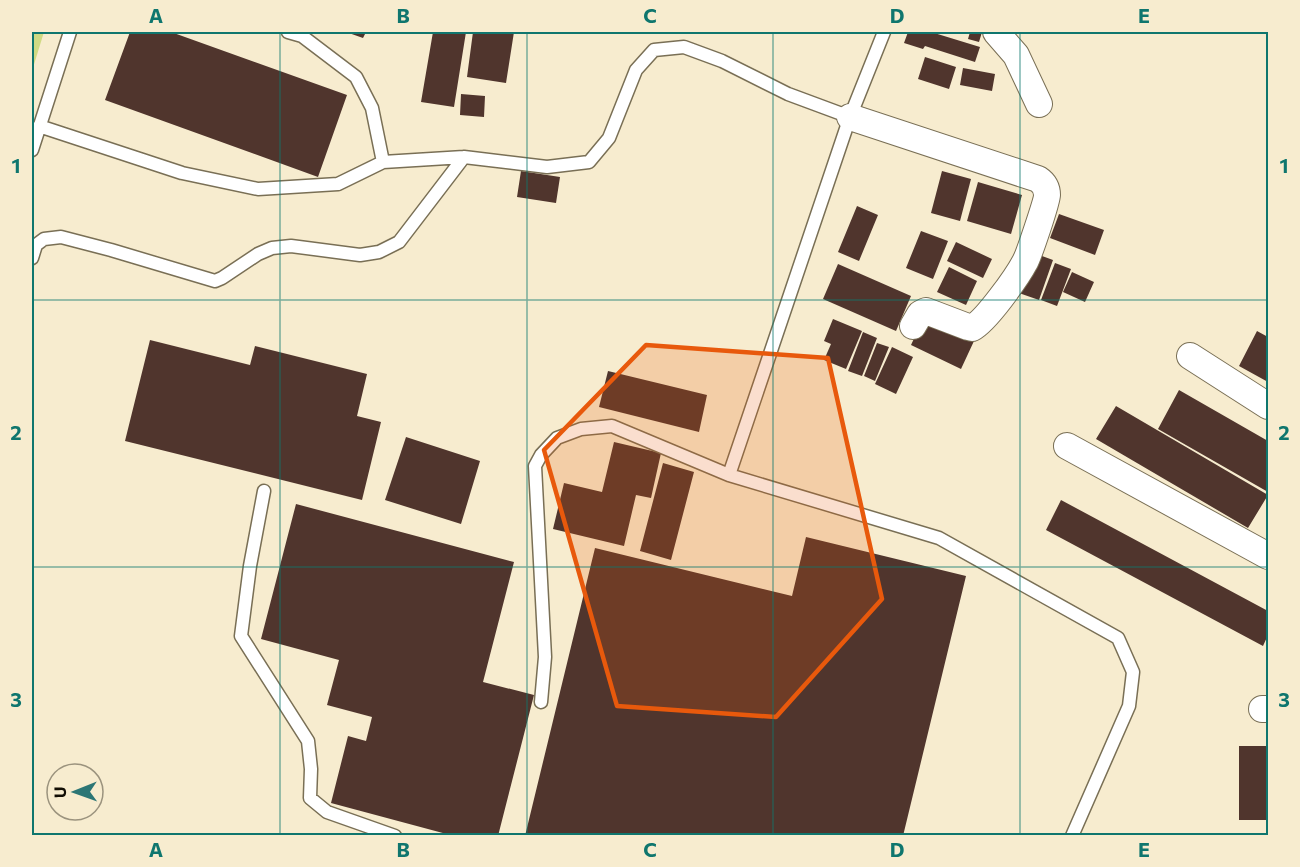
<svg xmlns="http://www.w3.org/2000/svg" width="1300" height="867" viewBox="0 0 1300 867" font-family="Commissioner,sans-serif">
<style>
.green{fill:#d0da84}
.building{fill:#50352d}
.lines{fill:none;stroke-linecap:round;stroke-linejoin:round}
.lane-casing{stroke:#796f55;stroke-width:15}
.street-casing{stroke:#796f55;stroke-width:28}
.lane{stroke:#fff;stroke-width:12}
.street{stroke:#fff;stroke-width:26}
.marked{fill:#e8590c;fill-opacity:0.2;stroke:#e8590c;stroke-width:4.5;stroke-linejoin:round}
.grid{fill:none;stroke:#0f766e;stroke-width:1.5;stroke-opacity:0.55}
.neatline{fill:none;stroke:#0f766e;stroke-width:2}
.grid-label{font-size:20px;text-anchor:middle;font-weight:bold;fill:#0f766e}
</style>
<rect width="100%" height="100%" fill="#f7eccf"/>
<path class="green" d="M32,32h12l-12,39z"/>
<path class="building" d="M130,32h41l176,63 -29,82 -213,-77z
M346,32h20l-3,6z
M433,32h33l-12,75 -33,-5z
M473,32h41l-8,51 -39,-6z
M908,32h23l49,15 -5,15 -50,-16 -2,3 -19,-6z
M970,32h12l-3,10 -11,-3z
M925,57l31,10 -7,22 -31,-10z
M963,68l32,6 -3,17 -32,-6z
M461,94l24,2 -1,21 -24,-2z
M521,171l39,6 -4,26 -39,-6z
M942,171l29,8 -11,42 -29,-8z
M978,182l44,13 -11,39 -44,-13z
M857,206l21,9 -19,46 -21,-9z
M1059,214l45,16 -9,25 -45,-17z
M921,231l27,10 -15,38 -27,-11z
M956,242l36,17 -9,19 -36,-17z
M1031,252l22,8 -14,40 -23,-8z
M1055,263l16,6 -14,37 -16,-6z
M838,264l73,32 -15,35 -73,-32z
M949,267l28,14 -11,24 -29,-13z
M1072,272l22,10 -9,20 -22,-10z
M924,317l50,24 -13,28 -50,-24z
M833,319l29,12 -16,38 -22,-9 7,-16 -7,-3z
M1257,331l11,6v45l-29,-16z
M863,332l14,6 -15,38 -14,-5z
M150,340l100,25 5,-19 112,28 -10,42 24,6 -19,78 -237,-59z
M877,343l12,4 -14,34 -11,-5z
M892,347l21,10 -17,37 -21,-10z
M608,371l99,24 -8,37 -100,-25z
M1179,390l89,51v51l-110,-63z
M1116,406l152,89 -20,33 -152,-89z
M406,437l74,24 -19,63 -76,-24z
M614,442l47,11 -10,45 -15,-3 -12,51 -71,-17 11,-46 38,9z
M663,463l31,9 -23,88 -31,-9z
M1061,500l207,111v24l-5,11 -217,-116z
M296,504l218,58 -31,120 51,13 -36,141h-44l-123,-33 17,-67 18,5 6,-24 -45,-12 12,-45 -78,-21z
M806,537l160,39 -63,260h-378l70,-288 197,48z
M1239,746h29v74h-29z"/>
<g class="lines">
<defs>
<path id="lane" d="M288,32l14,4 54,41 16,31 11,54
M39,126l143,47 76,16 80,-5 45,-22 81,-5 83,10 42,-5 20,-24 27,-68 18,-20 30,-3 38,14 66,33 62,23
M32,150l38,-118
M32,258l4,-13 8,-6 17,-2 50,13 104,31 7,-3 36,-24 14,-6 19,-2 69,9 19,-3 20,-10 65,-85
M729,475l121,-358 34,-85
M264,491l-14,75 -9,70 67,105 3,28 -1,29 17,14 68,24
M541,702l4,-45 -10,-191 6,-11 16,-17 24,-9 31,-3 117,49 210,63 179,100 15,34 -4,34 -57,130"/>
<path id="street" d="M996,32l20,23 23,49
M850,117l188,62c6,4 9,9 9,16 0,6 -18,60 -22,67 -8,15 -39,59 -53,66l-4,-1 -42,-16 -6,3 -7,12
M1190,356l78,50
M1067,446l201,110
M1262,709h6"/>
</defs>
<use href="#lane" class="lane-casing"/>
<use href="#street" class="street-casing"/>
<use href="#lane" class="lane"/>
<use href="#street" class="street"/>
</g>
<path class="marked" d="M646,345l182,13 54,241 -106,118 -159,-11 -73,-256z"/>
<path class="grid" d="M280,32v804M527,32v804M773,32v804M1020,32v804M32,300h1236M32,567h1236"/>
<rect width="1300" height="867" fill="none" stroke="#f7eccf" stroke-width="66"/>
<g transform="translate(75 792) rotate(269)"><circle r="28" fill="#f7eccf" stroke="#9b937e" stroke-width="1.5"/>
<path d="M0-4.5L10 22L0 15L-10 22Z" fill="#2c7675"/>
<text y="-9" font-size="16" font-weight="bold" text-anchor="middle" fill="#120e05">U</text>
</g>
<rect x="33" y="33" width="1234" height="801" class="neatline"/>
<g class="grid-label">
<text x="156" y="23">A</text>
<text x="403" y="23">B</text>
<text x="650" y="23">C</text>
<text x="897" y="23">D</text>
<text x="1144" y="23">E</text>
<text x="16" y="173">1</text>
<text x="1284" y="173">1</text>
<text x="16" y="440">2</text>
<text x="1284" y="440">2</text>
<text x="16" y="707">3</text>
<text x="1284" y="707">3</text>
<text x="156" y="857">A</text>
<text x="403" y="857">B</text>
<text x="650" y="857">C</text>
<text x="897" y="857">D</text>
<text x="1144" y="857">E</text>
</g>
</svg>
